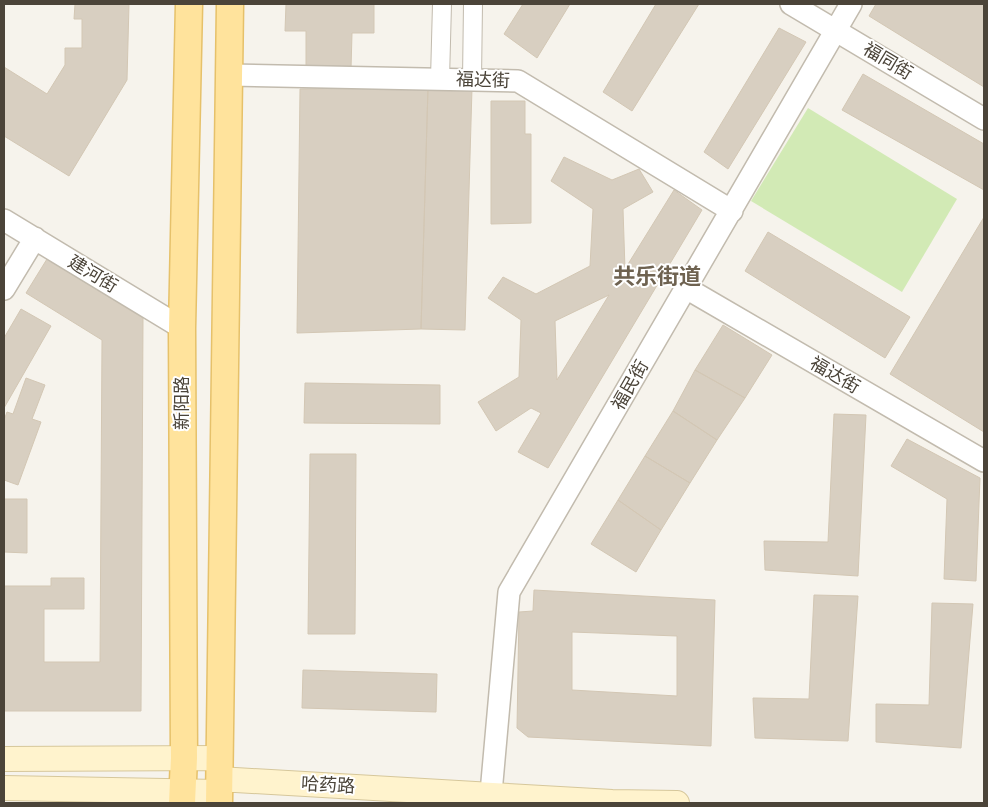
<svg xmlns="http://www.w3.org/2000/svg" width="988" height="807" viewBox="0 0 988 807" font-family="Jost,'Noto Sans SC',sans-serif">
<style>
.green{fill:#d2eab5}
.building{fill:#d8cfc1;stroke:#d3c7b4;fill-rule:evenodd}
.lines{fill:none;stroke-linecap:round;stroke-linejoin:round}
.minor-casing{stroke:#c2bbae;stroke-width:20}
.tertiary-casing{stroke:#c2bbae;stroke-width:24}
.secondary-casing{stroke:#d6c79b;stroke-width:26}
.primary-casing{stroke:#e6c16a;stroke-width:29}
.minor{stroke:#fff;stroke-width:18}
.tertiary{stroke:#fff;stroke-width:21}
.secondary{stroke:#fff3cd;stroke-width:24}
.primary{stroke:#ffe39c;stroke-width:26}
.labels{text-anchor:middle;stroke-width:4;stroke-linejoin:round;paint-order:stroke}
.street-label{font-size:18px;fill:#4b4439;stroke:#fff}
.district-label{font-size:22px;font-weight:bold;fill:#6e6250;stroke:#fff}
</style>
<rect width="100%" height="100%" fill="#f6f3ec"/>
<path class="green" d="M808,108l149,91 -55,93 -151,-91z"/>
<path class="building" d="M75,4h54l-2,76 -58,96 -65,-40v-69l43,27 18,-29v-17h17v-29h-8z
M286,4h88v29h-22l-1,36 -45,-2v-36h-21z
M523,4h47l-33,54 -33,-24z
M656,4h43l-67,107 -29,-19z
M876,4h108v83l-115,-71z
M779,28l27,14 -78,127 -24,-17z
M863,74l121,70v46l-142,-80z
M428,87l44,1 -7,242 -44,-1z
M428,87l-7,242 -124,4 3,-244z
M491,101h34v33h6v89l-40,1z
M564,157l48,23 27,-11 14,23 -30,17 2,60 49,-79 28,20 -154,258 -30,-16 23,-39 -10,-5 -35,23 -18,-29 41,-25 2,-57 -33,-22 15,-21 33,17 54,-28 3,-57 -42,-28zM609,295l-52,85 -2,-59z
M984,217v215l-94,-58z
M768,232l142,85 -25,41 -140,-87z
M47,259l96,59 -2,393h-137v-125h47v-8h33v31h-40v53h56l2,-322 -76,-47z
M21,309l30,17 -47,82v-70z
M723,325l49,30 -27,43 -50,-28z
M695,370l50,28 -28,42 -44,-29z
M26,378l19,7 -13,34 9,3 -23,63 -14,-5v-60l3,-8 6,2z
M305,383l135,2v39l-136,-1z
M673,411l44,29 -27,43 -45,-27z
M834,414l32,1 -8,161 -93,-6 -1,-29 64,1z
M907,439l73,39 -4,103 -32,-2 3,-80 -56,-33z
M310,454h46l-1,180h-47z
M645,456l45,27 -29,47 -43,-30z
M4,499h23v54l-23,-1z
M618,500l43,30 -25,42 -45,-28z
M534,590l181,10 -4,146 -183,-9 -11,-9 2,-116 14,-1zM572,632l105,4v60l-105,-6z
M814,595l44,1 -10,145 -93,-3 -2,-40 56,1z
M932,603l41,1 -12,144 -85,-6v-38l53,1z
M303,670l134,4 -1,38 -134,-4z"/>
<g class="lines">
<defs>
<path id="minor" d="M440,79l2,-75
M472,79l1,-75"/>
<path id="tertiary" d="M791,4l193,115
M229,75l289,6 214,130
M4,220l178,108
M686,288l298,173
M4,289l31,-51
M491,793l18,-201 342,-588"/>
<path id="secondary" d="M4,759l215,-1
M219,779l393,23 65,1
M4,788l215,4"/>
<path id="primary" d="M182,803l2,-45 -2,-430 7,-324
M219,803l11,-799"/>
</defs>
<use href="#minor" class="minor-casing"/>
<use href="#tertiary" class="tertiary-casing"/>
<use href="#secondary" class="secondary-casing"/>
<use href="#primary" class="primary-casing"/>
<use href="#minor" class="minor"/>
<use href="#tertiary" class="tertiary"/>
<use href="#secondary" class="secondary"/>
<use href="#primary" class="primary"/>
</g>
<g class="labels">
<g class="street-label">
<text transform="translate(888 61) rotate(31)" y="6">福同街</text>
<text transform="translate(483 80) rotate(2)" y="6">福达街</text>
<text transform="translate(93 274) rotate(31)" y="6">建河街</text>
<text transform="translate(835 375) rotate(30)" y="6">福达街</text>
<text transform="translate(630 385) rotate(-60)" y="6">福民街</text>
<text transform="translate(182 403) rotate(-90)" y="6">新阳路</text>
<text transform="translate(328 785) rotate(3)" y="6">哈药路</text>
</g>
<g class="district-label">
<text x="657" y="284">共乐街道</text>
</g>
</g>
<rect width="988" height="807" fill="none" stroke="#4b4439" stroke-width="10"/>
</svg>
